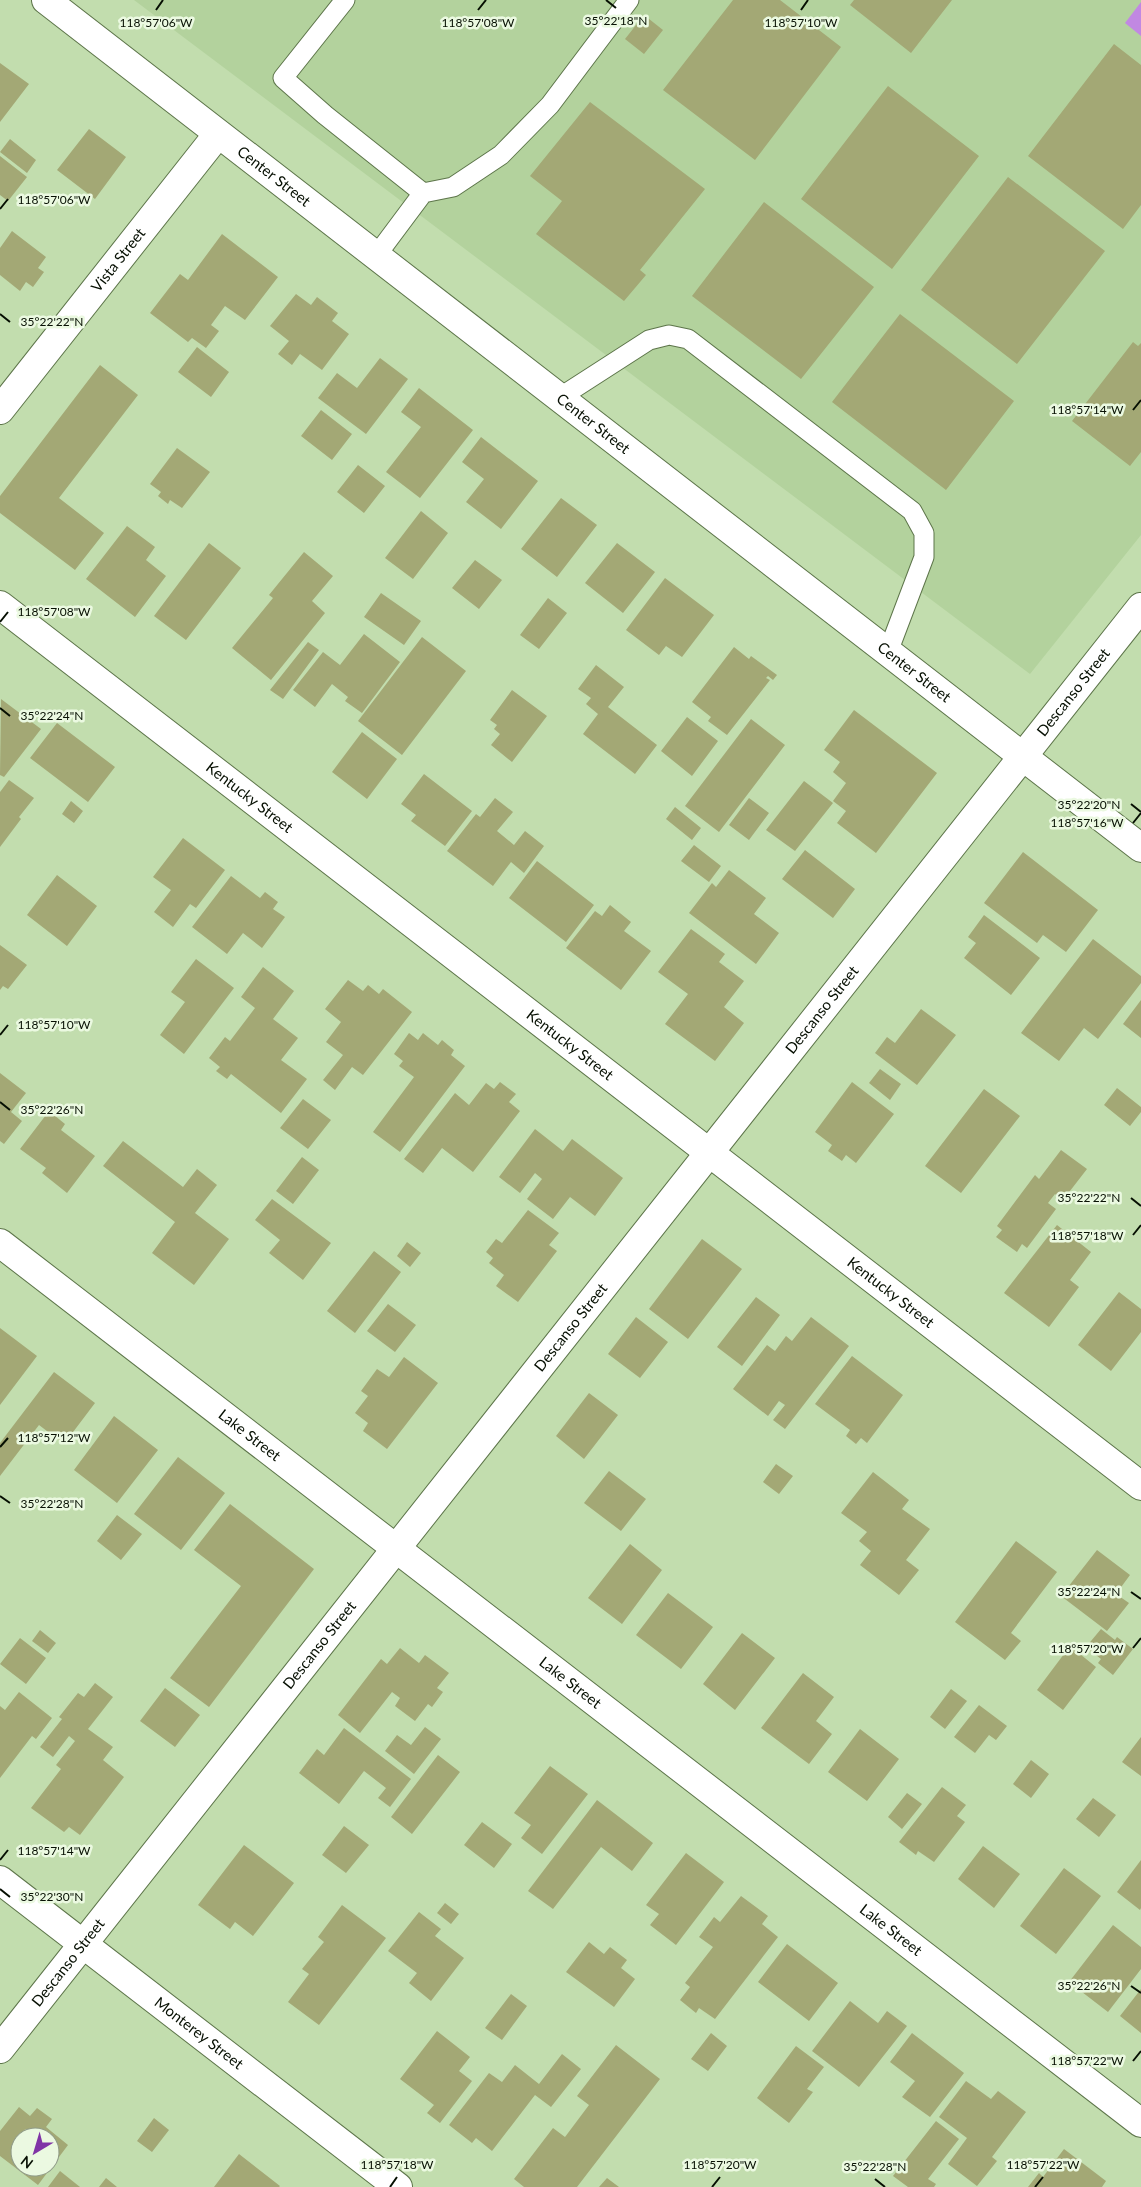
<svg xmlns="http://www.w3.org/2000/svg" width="1141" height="2187" viewBox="0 0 1141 2187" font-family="Lato,sans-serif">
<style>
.built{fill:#b3d29d}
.green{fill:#c188e2}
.building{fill:#a3a875;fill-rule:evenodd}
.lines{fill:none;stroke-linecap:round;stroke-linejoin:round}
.service-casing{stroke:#5d754a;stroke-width:21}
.minor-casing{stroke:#5d754a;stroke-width:30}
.service{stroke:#fff;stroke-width:19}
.minor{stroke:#fff;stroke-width:28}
.ticks{fill:none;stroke:#060f02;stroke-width:2}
.labels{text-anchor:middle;stroke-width:5;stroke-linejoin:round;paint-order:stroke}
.street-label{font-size:15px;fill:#060f02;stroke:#ebf9e1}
.ticks-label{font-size:12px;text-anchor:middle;fill:#060f02;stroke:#ebf9e1;stroke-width:5;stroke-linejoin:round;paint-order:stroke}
</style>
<rect width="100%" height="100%" fill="#c2ddae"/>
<path class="built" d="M134,0h1007v535l-111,139z"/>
<path class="green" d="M1141,2v34l-16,-13z"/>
<path class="building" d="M733,0h47l61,47 -86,113 -92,-70z
M854,0h98l-41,53 -61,-48z
M644,15l19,15 -19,24 -19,-15z
M1114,44l27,21v140l-18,24 -95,-73z
M0,63l29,21 -29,38z
M888,86l91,70 -87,113 -91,-70z
M590,102l115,87 -65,81 6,5 -22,26 -88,-67 26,-33 -32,-25z
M89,129l37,28 -31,42 -38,-29z
M10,139l26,21 -9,13 -27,-21z
M0,156l27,21 -19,24 -8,-6z
M1008,177l97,74 -88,113 -96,-74z
M764,202l110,85 -73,92 -109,-83z
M12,231l34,26 -8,11 6,4 -11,15 -7,-5 -6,9 -20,-16v-27z
M222,234l56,43 -33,43 -20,-14 -14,19 8,6 -13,17 -14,-10 -4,4 -38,-29 30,-39 8,6z
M296,294l15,11 6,-8 21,16 -6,8 17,13 -27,36 -22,-16 -8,11 -14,-11 11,-13 -19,-15z
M900,314l114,87 -68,89 -114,-88z
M1133,342l5,4 3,-3v109l-11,14 -58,-45z
M197,347l32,25 -18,25 -33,-25z
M380,358l28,21 -42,55 -48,-36 19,-25 20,15z
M100,365l38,30 -79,103 45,35 -29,37 -75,-57v-17z
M419,388l54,42 -53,68 -34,-26 35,-45 -20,-15z
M321,410l31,24 -20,26 -31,-24z
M481,437l57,44 -37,48 -35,-27 18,-23 -22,-17z
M177,448l33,24 -28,36 -12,-8 -2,4 -10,-8 3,-4 -11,-8z
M358,465l27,21 -21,27 -27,-21z
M561,498l36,27 -40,52 -36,-28z
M421,511l27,22 -35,46 -28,-21z
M127,526l28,21 -9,13 20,16 -31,41 -49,-38z
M209,543l32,25 -55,72 -32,-24z
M617,543l38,29 -32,41 -38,-30z
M304,552l29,24 -21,25 13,12 -54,67 -39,-32 41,-50 -4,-3z
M475,560l27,20 -23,29 -27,-21z
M665,578l49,37 -32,42 -16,-11 -7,9 -33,-25z
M381,593l40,28 -17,24 -40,-28z
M548,598l19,15 -28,36 -19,-14z
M364,634l36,28 -38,51 -17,-12 3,-4 -16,-13 -17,23 -22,-17 30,-38 17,13z
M422,637l44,34 -64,84 -44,-34z
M308,642l11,8 -36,49 -13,-9z
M734,647l15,12 2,-3 26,19 -4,5 -5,-4 -2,2 4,2 -43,55 -19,-14 3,-4 -19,-15z
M596,665l28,22 -16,20 49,38 -22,29 -52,-40 15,-20 -12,-10 5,-6 -13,-9z
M512,690l35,26 -35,46 -21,-17 9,-11 -6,-5 3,-4 -7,-5z
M1,699l40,30 -37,48 -4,-2z
M854,710l83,63 -61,80 -39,-30 9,-12 -13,-10 13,-18 -13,-11 7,-10 -16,-12z
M687,717l31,24 -26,35 -31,-25z
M751,719l34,26 -66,87 -34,-26z
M57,723l58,44 -27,35 -58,-44z
M362,732l35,27 -30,40 -35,-27z
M424,774l48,37 -27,35 -34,-25 5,-6 -15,-11z
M9,780l25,18 -15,19 2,2 -21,28v-55z
M804,781l29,22 -38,48 -29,-21z
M495,798l18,14 -16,19 17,14 11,-14 19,15 -20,27 -13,-11 -18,24 -46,-35 29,-37 4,3z
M749,798l20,15 -20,27 -20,-15z
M71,801l12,10 -9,12 -12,-9z
M675,807l26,21 -9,12 -26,-21z
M183,838l42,32 -29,38 -6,-4 -17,23 -19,-15 17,-22 -18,-13z
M694,845l27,21 -12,16 -28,-21z
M805,850l50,39 -22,29 -51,-39z
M1023,852l75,58 -32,42 -23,-17 -6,8 -53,-40z
M537,861l57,44 -28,37 -57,-44z
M729,870l37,28 -12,16 25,19 -23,31 -67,-51 23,-30 4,4z
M57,875l40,31 -30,40 -40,-31z
M231,876l29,22 5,-6 13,10 -5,7 12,8 -23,31 -19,-15 -16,21 -35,-27z
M610,905l21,17 -7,9 27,20 -30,39 -55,-42 29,-37 7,5z
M984,915l56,43 -29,37 -47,-37 12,-15 -8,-6z
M691,929l34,25 -6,8 25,19 -20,26 20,16 -29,38 -50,-37 23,-30 -30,-22z
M1093,939l48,37v7l-43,56 -14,-11 -25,33 -38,-28z
M0,945l27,20 -19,24 -5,-3 -3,4z
M196,959l38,29 -50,66 -24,-19 25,-33 -14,-10z
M263,967l31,24 -21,28 25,19 -17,22 26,19 -26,34 -50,-39 -4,5 -11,-8 4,-4 -11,-9 16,-21 5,4 25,-33 -14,-11z
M348,980l15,11 5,-6 11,9 4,-5 29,23 -49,63 -11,-8 -17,23 -12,-10 20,-25 -17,-13 15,-20 -16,-13z
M1141,1000v38l-18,-14z
M921,1009l35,26 -39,50 -42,-32 12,-16 8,6z
M409,1033l9,7 5,-7 15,12 4,-5 12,10 -3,5 14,11 -65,86 -27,-20 41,-55 -15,-11 4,-5 -9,-7z
M880,1069l21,15 -11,16 -21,-17z
M0,1073l26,20 -15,19 11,9 -18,23 -4,-3z
M500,1082l16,12 -7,8 11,9 -47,61 -31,-24 -19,25 -19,-14 51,-66 14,12 17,-22 8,6z
M852,1082l42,32 -38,49 -10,-8 -4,6 -14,-10 4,-6 -17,-13z
M1117,1088l24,19v5l-11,14 -26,-21z
M984,1089l36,27 -59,77 -36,-27z
M303,1099l28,21 -23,29 -28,-21z
M49,1111l16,13 -4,6 34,26 -28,37 -25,-20 4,-5 -26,-19z
M535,1129l28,22 9,-12 51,39 -28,38 -25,-19 -17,22 -26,-20 15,-20 -7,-6 -15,20 -21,-16z
M123,1141l60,46 14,-18 20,16 -22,28 34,26 -35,46 -42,-32 23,-31 -72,-56z
M1061,1150l26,19 -24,31 -8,-6 -7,9 8,6 -29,39 -5,-4 -5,8 -21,-15 6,-7 -5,-4 38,-51 4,4z
M302,1157l17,13 -26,34 -17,-13z
M272,1199l59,44 -28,37 -34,-27 11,-13 -25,-20z
M528,1210l31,23 -10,12 8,6 -39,51 -22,-16 8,-11 -15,-12 4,-5 -7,-6 10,-13 6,4z
M1057,1225l34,27 -21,28 9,7 -30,40 -45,-34z
M702,1239l40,30 -54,70 -39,-30z
M407,1242l14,11 -11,14 -13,-11z
M374,1251l27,21 -46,61 -28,-22z
M1119,1292l22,17v23l-30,39 -33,-26z
M756,1297l24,18 -38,51 -25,-19z
M388,1304l28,21 -21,27 -28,-21z
M636,1317l32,25 -28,36 -32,-24z
M811,1317l38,29 -64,83 -12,-9 12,-15 -6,-4 -11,15 -35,-27 34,-44 8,6 11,-15 6,5z
M0,1328l37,28 -37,49z
M852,1356l51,39 -36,48 -6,-5 -5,6 -10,-8 4,-6 -35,-26z
M404,1357l34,26 -51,66 -24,-18 5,-8 -13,-10 13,-17 -7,-5 16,-22 12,8z
M54,1372l41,31 -31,41 -25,-19 -39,51v-33z
M589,1393l29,22 -34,44 -28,-23z
M114,1416l44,34 -41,53 -43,-33z
M178,1457l47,36 -44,57 -47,-36z
M776,1464l17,12 -14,18 -16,-12z
M609,1471l37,28 -25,32 -37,-28z
M873,1472l36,28 -7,9 28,20 -24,31 13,10 -20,25 -39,-30 11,-14 -12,-10 8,-9 -26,-19z
M230,1504l84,65 -105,138 -39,-29 71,-92 -47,-36z
M117,1515l25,19 -21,26 -24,-19z
M1016,1541l41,31 -46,61 10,8 -16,19 -50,-38z
M630,1544l32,26 -40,54 -34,-26z
M1097,1550l33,25 -14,19 13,9 -22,28 -46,-35z
M668,1593l45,34 -32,42 -45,-34z
M1101,1629l14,11 2,-3 16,12 -20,26 -15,-12 3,-4 -15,-12z
M40,1630l16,13 -8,10 -16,-12z
M742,1633l33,25 -40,52 -32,-26z
M20,1638l26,20 -20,26 -26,-20z
M1070,1646l26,21 -33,43 -26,-20z
M400,1648l19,15 6,-8 24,18 -12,15 6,4 -11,15 -4,-3 -13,17 -20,-15 5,-8 -8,-6 -32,41 -22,-18 43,-56 6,5z
M803,1673l31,24 -18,24 16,13 -23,30 -48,-36z
M95,1683l18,14 -25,32 25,18 -10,13 21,17 -44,58 -11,-8 -5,5 -33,-24 30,-39 -5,-4 19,-24 -6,-5 -16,21 -13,-10 22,-28 -3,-2 19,-24 6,4z
M165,1688l35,27 -25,32 -35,-26z
M951,1689l16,12 -22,28 -15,-12z
M19,1692l33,26 -16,21 -4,-3 -32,42v-72l5,4z
M979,1705l28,21 -11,14 -7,-5 -14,18 -21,-16z
M425,1727l16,12 -27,35 -29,-23 12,-16 14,10z
M344,1728l67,51 -21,28 -12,-9 8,-10 -22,-17 -25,33 -40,-31 18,-24 7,6z
M860,1729l39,30 -32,42 -39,-29z
M1141,1737v39l-19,-14z
M438,1755l22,17 -48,62 -21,-17z
M1031,1760l18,14 -18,24 -18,-14z
M550,1766l38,28 -46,60 -21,-16 10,-13 -17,-12z
M942,1787l24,18 -9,11 8,6 -31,40 -16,-11 -2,4 -17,-13z
M907,1793l15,11 -20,25 -14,-12z
M1093,1798l23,17 -17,22 -23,-18z
M597,1800l56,43 -21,28 -31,-24 -48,62 -25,-18z
M482,1822l30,22 -18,24 -30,-23z
M344,1826l25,19 -23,28 -24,-18z
M244,1845l50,38 -41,53 -18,-14 -5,7 -32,-24z
M983,1846l37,28 -26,34 -36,-29z
M686,1853l38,29 -48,63 -26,-20 9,-11 -13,-9z
M1141,1860v48l-1,2 -23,-18z
M1064,1868l37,28 -45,58 -36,-28z
M741,1896l27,20 -6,8 16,13 -63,82 -16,-11 -3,5 -16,-13 10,-13 -5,-4 28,-36 -14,-10 15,-20 6,5z
M445,1903l14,11 -8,10 -14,-11z
M342,1905l44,33 -67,87 -31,-23 21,-28 -7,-5 22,-27 -6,-5z
M419,1912l22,17 -6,7 29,22 -33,43 -22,-18 8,-10 -29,-22z
M1113,1925l28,22v22l-33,43 -39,-30z
M589,1942l15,12 6,-7 17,13 -6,8 14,11 -21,28 -48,-35z
M787,1944l51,39 -29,38 -51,-39z
M1141,1989v44l-21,-17z
M511,1994l16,12 -25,34 -17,-12z
M850,2001l28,22 9,-12 20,15 -48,61 -47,-36z
M437,2031l33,26 -11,14 13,10 -32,42 -13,-10 7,-8 -34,-26z
M711,2033l16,13 -19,25 -17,-12z
M912,2033l52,40 -34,44 -28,-20 13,-16 -25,-19z
M616,2045l44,34 -83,108h-53l-10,-8 39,-51 12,9 24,-32 -12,-9z
M796,2046l28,21 -17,22 6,3 -24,31 -32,-25z
M562,2054l19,15 -30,38 -16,-12 -43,56 -16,-13 -4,5 -23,-18 40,-52 13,9 13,-17 24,19z
M966,2081l25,18 7,-8 28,21 -34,45 5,4 -20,25 -29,-22 19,-26 -28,-21z
M19,2107l11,9 7,-8 15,11 -6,8 22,18 -30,40 -38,-29v-25zM20,2137h30v30h-30z
M154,2118l15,12 -17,22 -15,-11z
M936,2121l23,18 -31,40 8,5 -2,3h-26l-15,-11z
M1064,2149l42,32 -4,6h-74l11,-14 4,4z
M239,2154l41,32 -1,1h-65z
M60,2171l20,16h-32z
M106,2178l11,9h-18z
M607,2178l12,9h-20z"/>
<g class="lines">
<defs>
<path id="service" d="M345,0l-62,78 42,37 98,78
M376,256l47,-63 30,-6 48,-32 49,-50 79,-105
M559,398l90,-58 20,-5 19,4 224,172 12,22v24l-36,95"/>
<g id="minor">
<path id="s1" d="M46,0l1095,848"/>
<path id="s2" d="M0,410l218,-276"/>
<path id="s3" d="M0,605l1141,881"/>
<path id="s4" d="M0,1243l1141,880"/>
<path id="s5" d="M0,1880l398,307"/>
<path id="s6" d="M0,2049l1141,-1442"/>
</g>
</defs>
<use href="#service" class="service-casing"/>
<use href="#minor" class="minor-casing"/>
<use href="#service" class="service"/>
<use href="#minor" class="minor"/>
</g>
<path class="ticks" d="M606,0l10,8M156,10l7,-10M478,10l8,-10M801,10l7,-10M0,209l8,-10M0,314l10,8M1133,410l8,-10M0,622l8,-10M0,708l10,8M1131,804l10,8M1133,823l8,-10M0,1035l8,-10M0,1102l10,8M1131,1198l10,8M1133,1235l8,-10M0,1447l8,-9M0,1496l10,7M1131,1592l10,7M1133,1648l8,-10M0,1860l8,-10M0,1889l10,8M1131,1986l10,7M1133,2061l8,-10M875,2179l10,8M390,2187l7,-10M712,2187l8,-10M1035,2187l8,-10"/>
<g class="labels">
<g class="street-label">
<text dy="5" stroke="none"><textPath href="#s1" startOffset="288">Center Street</textPath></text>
<text dy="5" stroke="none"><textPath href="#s2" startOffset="191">Vista Street</textPath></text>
<text dy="5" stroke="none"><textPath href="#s1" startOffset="692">Center Street</textPath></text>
<text dy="5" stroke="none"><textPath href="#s1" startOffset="1098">Center Street</textPath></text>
<text dy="5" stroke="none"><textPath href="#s6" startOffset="1730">Descanso Street</textPath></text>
<text dy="5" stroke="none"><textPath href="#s3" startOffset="315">Kentucky Street</textPath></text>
<text dy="5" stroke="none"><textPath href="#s6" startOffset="1325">Descanso Street</textPath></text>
<text dy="5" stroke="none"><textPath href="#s3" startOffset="720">Kentucky Street</textPath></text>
<text dy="5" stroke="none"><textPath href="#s3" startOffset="1125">Kentucky Street</textPath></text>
<text dy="5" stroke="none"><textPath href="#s6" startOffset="920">Descanso Street</textPath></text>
<text dy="5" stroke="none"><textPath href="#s4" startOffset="315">Lake Street</textPath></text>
<text dy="5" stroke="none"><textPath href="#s6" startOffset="515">Descanso Street</textPath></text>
<text dy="5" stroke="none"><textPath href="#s4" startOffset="720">Lake Street</textPath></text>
<text dy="5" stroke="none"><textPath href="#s4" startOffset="1125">Lake Street</textPath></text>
<text dy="5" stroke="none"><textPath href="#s6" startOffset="110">Descanso Street</textPath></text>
<text dy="5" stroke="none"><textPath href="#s5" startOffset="251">Monterey Street</textPath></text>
</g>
</g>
<g class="ticks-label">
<text x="616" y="25">35°22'18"N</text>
<text x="156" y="27">118°57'06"W</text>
<text x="478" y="27">118°57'08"W</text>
<text x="801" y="27">118°57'10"W</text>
<text x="54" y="204">118°57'06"W</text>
<text x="52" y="326">35°22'22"N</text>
<text x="1087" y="414">118°57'14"W</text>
<text x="54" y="616">118°57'08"W</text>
<text x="52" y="720">35°22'24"N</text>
<text x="1089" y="809">35°22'20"N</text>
<text x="1087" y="827">118°57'16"W</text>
<text x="54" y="1029">118°57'10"W</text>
<text x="52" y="1114">35°22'26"N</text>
<text x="1089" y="1202">35°22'22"N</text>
<text x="1087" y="1240">118°57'18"W</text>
<text x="54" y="1442">118°57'12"W</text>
<text x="52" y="1508">35°22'28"N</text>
<text x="1089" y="1596">35°22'24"N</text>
<text x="1087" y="1653">118°57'20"W</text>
<text x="54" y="1855">118°57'14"W</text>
<text x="52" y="1901">35°22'30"N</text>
<text x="1089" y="1990">35°22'26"N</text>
<text x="1087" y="2065">118°57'22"W</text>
<text x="397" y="2169">118°57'18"W</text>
<text x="720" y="2169">118°57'20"W</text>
<text x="1043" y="2169">118°57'22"W</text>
<text x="875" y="2171">35°22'28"N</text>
</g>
<g transform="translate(35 2152) rotate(218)"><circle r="24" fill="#ebf9e1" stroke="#8f9b88"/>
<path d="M0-4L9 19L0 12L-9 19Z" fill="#8034a6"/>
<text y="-8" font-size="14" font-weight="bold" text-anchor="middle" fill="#060f02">N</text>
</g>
</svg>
